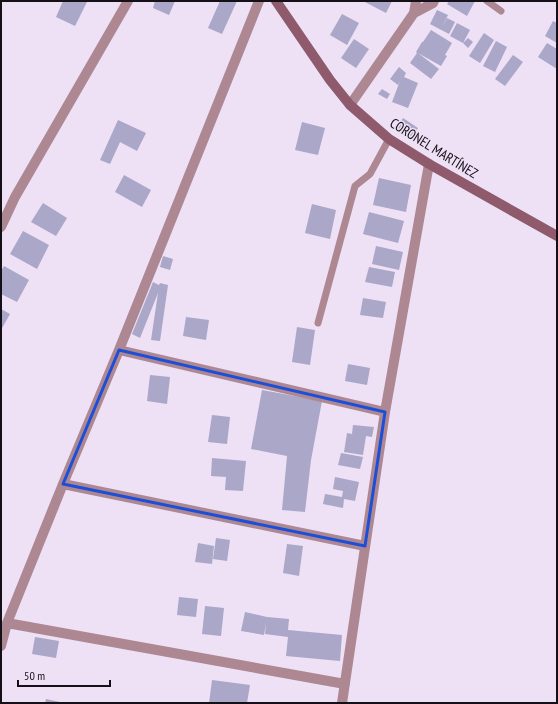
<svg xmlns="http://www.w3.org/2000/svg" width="558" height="704" viewBox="0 0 558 704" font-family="'PT Sans Narrow',sans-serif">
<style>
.building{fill:#aaa7c8}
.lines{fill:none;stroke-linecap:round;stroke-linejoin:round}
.lane{stroke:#ad8893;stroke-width:7}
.street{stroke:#ad8893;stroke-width:10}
.secondary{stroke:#8e5a6c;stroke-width:10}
.marked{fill:none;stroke:#1d4ed8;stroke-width:3;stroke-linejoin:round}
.labels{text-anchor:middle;stroke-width:3;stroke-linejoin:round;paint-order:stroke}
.street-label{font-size:14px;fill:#151017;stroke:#eee0f5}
</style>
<rect width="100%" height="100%" fill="#eee0f5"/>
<path class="building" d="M63,1h22l2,1 -12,24 -19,-9z
M155,1h20l-6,14 -16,-7z
M220,1h17l-15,33 -14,-6z
M363,1h29l-6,12z
M449,1h26l-8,15 -20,-12z
M437,10l11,5 -6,12 5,-9 8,4 -6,12 -19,-10z
M342,14l17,9 -12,22 -17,-10z
M553,21l4,2v20l-12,-7z
M457,23l13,7 -7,13 5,-5 5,4 -5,6 -5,-5 -13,-7z
M431,30l21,13 -7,12 2,1 -6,10 -23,-13 21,16 -8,10 -21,-16 7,-10 -1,-1 6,-10h1z
M484,33l10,7 -14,23 -11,-7z
M354,39l15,10 -13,19 -15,-10z
M496,41l11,6 -12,25 -12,-6z
M547,43l10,6v20l-19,-12z
M513,55l10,7 -18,24 -10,-7z
M399,67l7,6 -2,4 14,6 -10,25 -16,-6 8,-21 -2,4 -8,-6z
M382,89l8,5 -3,5 -9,-5z
M403,118l15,10 -8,11 -14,-9z
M118,120l28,13 -9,18 -17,-9 -10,22 -10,-4z
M302,122l23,6 -7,27 -23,-5z
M124,175l27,15 -9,17 -27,-15z
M379,178l32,7 -5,27 -33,-7z
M43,203l24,15 -11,18 -25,-14z
M312,204l24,6 -6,29 -25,-6z
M369,212l35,9 -6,22 -35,-9z
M23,231l26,14 -12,24 -27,-15z
M376,246l27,6 -4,18 -27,-6z
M163,256l10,3 -3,11 -10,-3z
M4,266l25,14 -12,22 -16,-8v-23z
M369,267l26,5 -3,15 -27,-5z
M153,282l6,3 1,-2 8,2 -8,56 -9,-1 7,-47 -18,45 -8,-4z
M363,298l23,4 -3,16 -23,-3z
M1,309l9,5 -9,16z
M186,317l23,3 -3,20 -23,-4z
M297,327l18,3 -5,35 -18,-3z
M348,364l22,4 -3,17 -22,-4z
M150,375l20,2 -3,27 -20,-3z
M262,390l60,11 -11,59 -6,52 -23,-2 5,-54 -36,-7z
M212,415l18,2 -3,27 -19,-2z
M353,425l21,2 -2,10 -6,-1 -3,19 -19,-3 3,-19 5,1z
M341,453l22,4 -3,12 -22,-4z
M212,458l34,3 -3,30 -18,-1 1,-13 -15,-1z
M335,477l24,5 -4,19 -11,-2 -1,9 -20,-4 2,-10 17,3 1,-6 -10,-2z
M216,538l14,2 -3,21 -14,-2z
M198,543l16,3 -2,18 -17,-2z
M287,544l16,2 -4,30 -16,-3z
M179,597l19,2 -2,18 -19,-2z
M205,606l19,2 -3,28 -19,-2z
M245,612l22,5 22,2 -1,11 54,5 -2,26 -54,-5 2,-19 -23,-3 1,-11 -2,12 -23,-4z
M35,637l24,4 -3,17 -24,-4z
M212,680l38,5 -3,18h-38z
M46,699l14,3v1h-15z"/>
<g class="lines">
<path class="lane" d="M487,1l14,10
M318,323l37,-137 15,-12 19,-35"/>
<path class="street" d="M414,13l19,-10 1,-2
M350,105l64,-92 2,-12
M1,227l14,-30 113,-196
M119,350l266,62
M63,484l302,62
M7,623l338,61
M1,646l6,-23 56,-139 56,-134 140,-349
M342,703l43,-291 44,-248"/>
<path class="secondary" d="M276,1l54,79 20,25 39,34 40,25 128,72"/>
</g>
<path class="marked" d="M119,350l266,62 -20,134 -302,-62z"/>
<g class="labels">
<g class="street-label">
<text transform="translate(434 148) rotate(32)" y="5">CORONEL MARTÍNEZ</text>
</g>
</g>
<rect width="558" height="704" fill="none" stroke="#151017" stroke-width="4"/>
<path d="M18 680v6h92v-6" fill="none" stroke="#151017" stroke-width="2"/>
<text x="24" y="680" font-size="12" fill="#151017" stroke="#eee0f5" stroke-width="3" paint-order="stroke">50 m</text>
</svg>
